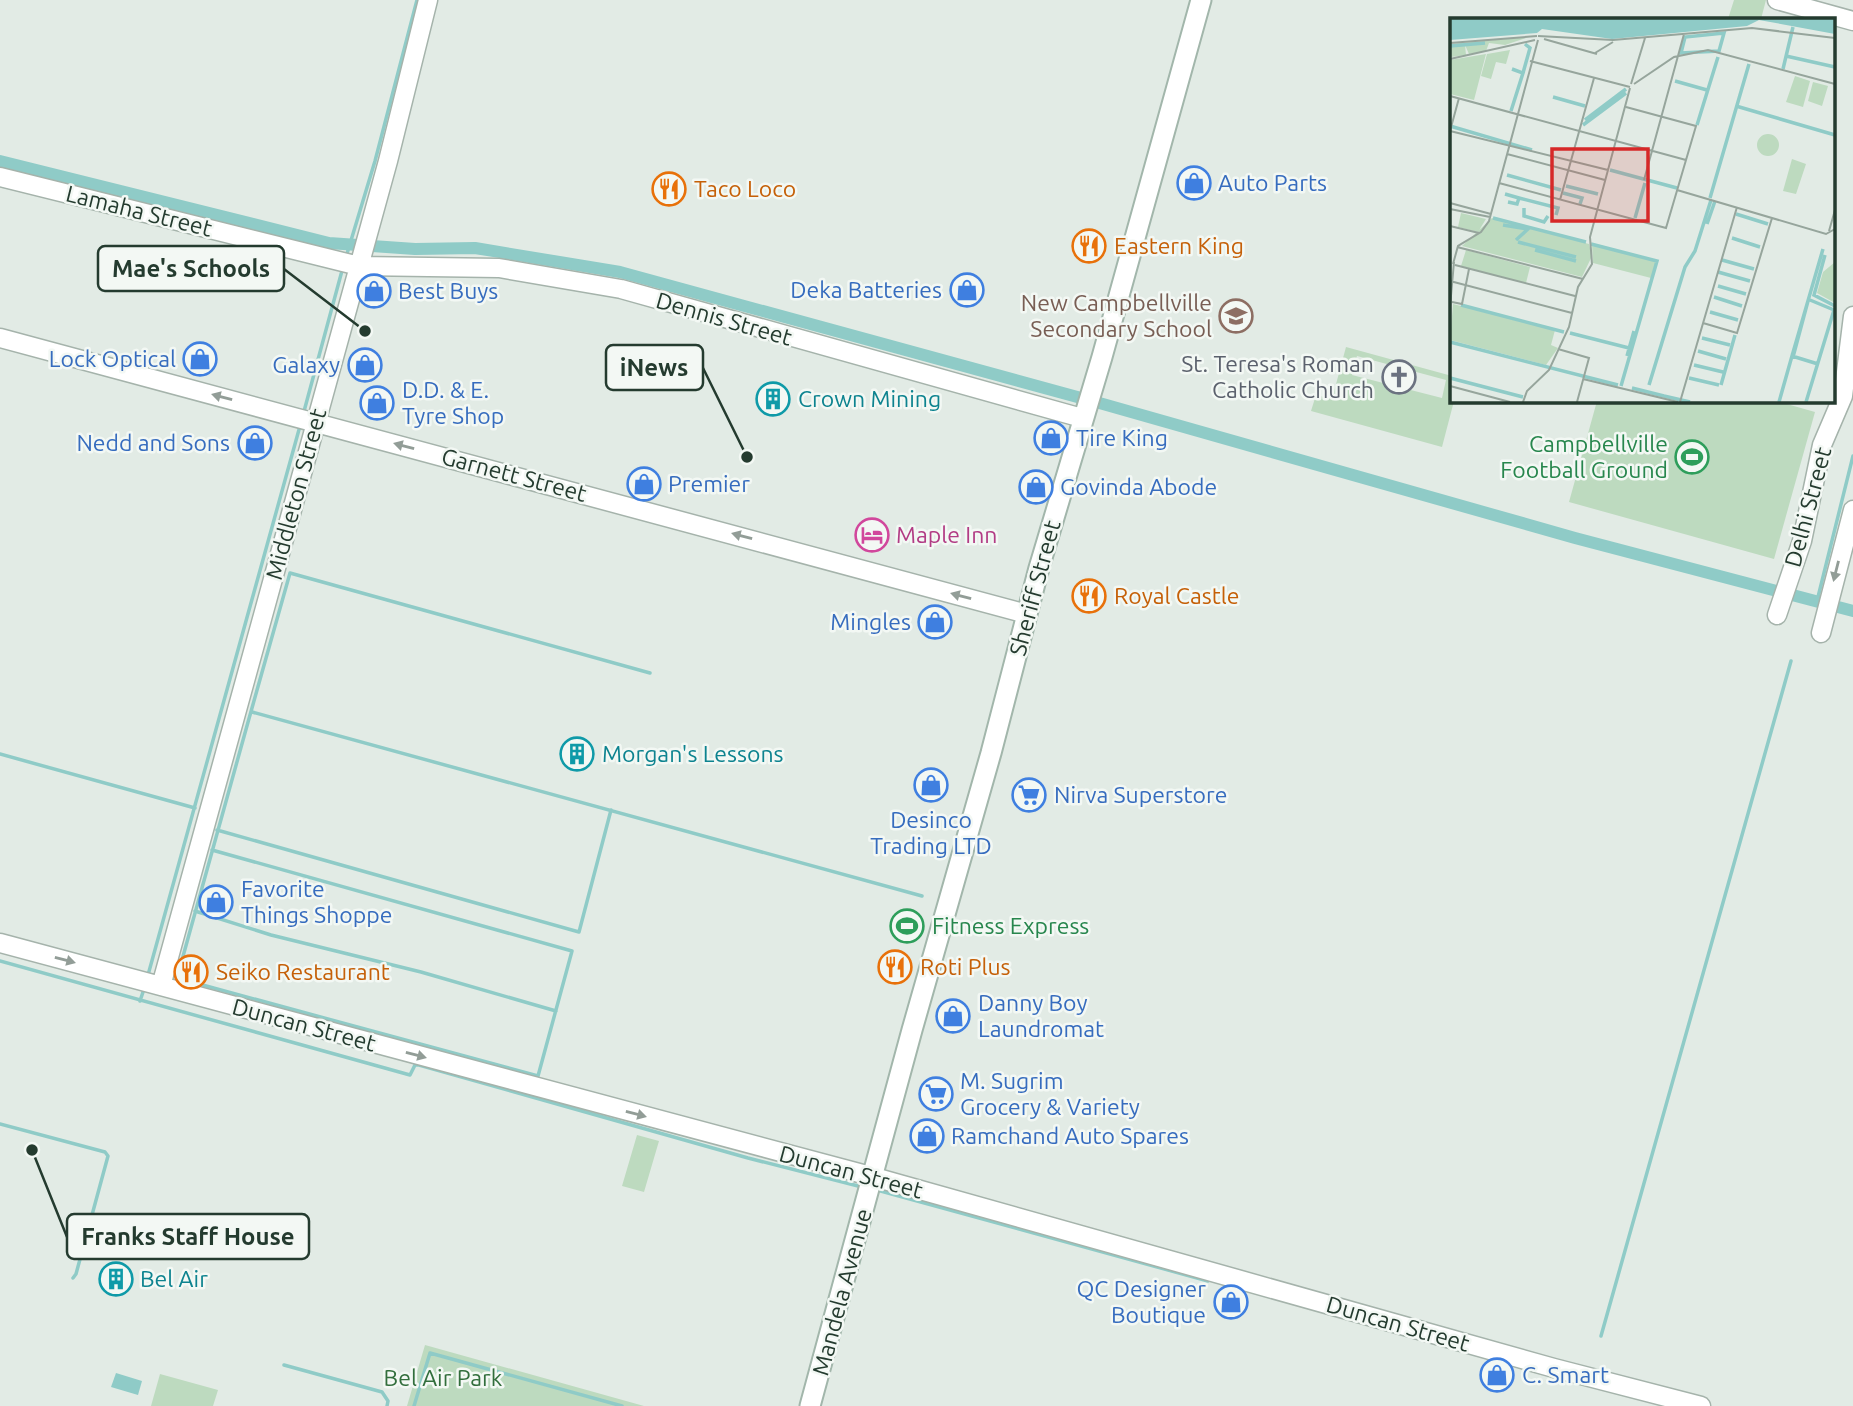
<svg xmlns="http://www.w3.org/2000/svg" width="1853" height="1406" viewBox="0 0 1853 1406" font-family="Ubuntu,sans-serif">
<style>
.green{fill:#bddabf;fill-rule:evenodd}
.water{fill:#8fcbc7}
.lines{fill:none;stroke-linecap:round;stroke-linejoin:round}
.stream{stroke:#8fcbc7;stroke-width:3.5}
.canal{stroke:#8fcbc7;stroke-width:12}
.tertiary-casing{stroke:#a5b3ab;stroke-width:21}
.secondary-casing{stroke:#a2b6ab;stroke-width:23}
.tertiary{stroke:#fff;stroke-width:18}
.secondary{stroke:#fff;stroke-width:19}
.oneway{fill:#929d97}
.labels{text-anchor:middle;stroke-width:5;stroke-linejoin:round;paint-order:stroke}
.shop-label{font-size:23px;fill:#366cbe;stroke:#f3f8f4;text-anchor:start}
.food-label{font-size:23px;fill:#c56008;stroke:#f3f8f4;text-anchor:start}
.street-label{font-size:23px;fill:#243b2f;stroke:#f3f8f4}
.education-label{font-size:23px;fill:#785e54;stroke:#f3f8f4;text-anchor:end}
.worship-label{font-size:23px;fill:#5b616d;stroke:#f3f8f4;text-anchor:end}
.culture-label{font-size:23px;fill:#0d838f;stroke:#f3f8f4;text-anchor:start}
.leisure-label{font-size:23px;fill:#27864d;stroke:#f3f8f4;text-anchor:end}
.hotel-label{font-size:23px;fill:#b23c85;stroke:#f3f8f4;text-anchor:start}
.park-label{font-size:23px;fill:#326e3c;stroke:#f3f8f4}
.inset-river{fill:none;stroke:#8fcbc7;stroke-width:3.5}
.inset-road{fill:none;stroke:#96a59c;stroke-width:2}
.view{fill:#d62828;fill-opacity:0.15;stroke:#d62828;stroke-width:3.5}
.inset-edge{fill:none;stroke:#243b2f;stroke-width:3.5}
.leader{fill:none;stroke:#243b2f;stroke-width:2.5}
.callout-dot{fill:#243b2f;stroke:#f3f8f4;stroke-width:2.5}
.callout{fill:#f3f8f4;stroke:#243b2f;stroke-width:2.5}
.callout-label{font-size:24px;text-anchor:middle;font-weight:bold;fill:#243b2f}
</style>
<rect width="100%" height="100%" fill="#e2ebe5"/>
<path class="green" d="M1734,0h32l-5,19h-33z
M1346,347l106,29v25h2l-12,46 -131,-36 5,-16 16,4zM1357,356l89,24 -4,18 -90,-23z
M1597,401h179l39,11 -41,147 -205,-57z
M637,1135l22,6 -15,51 -22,-6z
M425,1345l219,61h-237z
M160,1374l58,16 -5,16h-62z"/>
<path class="water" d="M116,1373l26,8 -4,14 -27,-8z"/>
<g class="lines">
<path class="stream" d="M346,257l29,-96 42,-161
M303,415l40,-148
M1817,601l36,-145
M252,712l670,184
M0,754l195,54
M217,830l362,102 32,-122
M212,850l360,101 -34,125 -361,-98c37,-136 75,-270 113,-405l360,100
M195,911l76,24 150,37 135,39
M0,961l410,114 5,-10h4l329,93 114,29
M148,975l152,-549
M140,1001l5,-15
M0,1124l105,28 3,4 -32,118 -3,4
M877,1190l331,91
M1601,1336l190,-675
M284,1365l98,27 6,9 -1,5
M414,1406l16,-53 192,53"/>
<path class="canal" d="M0,161l329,82 86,6 60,-1 145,24 483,132 472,134 278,73"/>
<defs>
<path id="tertiary" d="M1777,0l76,21
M0,177l359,89 140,2 122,21 461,129
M0,338l1027,276
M1777,615l25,-74 20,-96 21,-49 10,-80
M1821,633l32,-123
M0,943l874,234 680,191 147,38
M161,986l227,-825 40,-161"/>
<path id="secondary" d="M810,1406l102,-376 79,-277 48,-185 63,-211 99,-357"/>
</defs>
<use href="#tertiary" class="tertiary-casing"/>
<use href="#secondary" class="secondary-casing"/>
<use href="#tertiary" class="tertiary"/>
<use href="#secondary" class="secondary"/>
</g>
<defs><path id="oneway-solid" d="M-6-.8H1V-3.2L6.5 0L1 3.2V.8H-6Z" transform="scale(1.75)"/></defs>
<g class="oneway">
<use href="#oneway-solid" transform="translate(222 397) rotate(-165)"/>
<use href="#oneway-solid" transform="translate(404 446) rotate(-165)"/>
<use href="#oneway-solid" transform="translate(742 536) rotate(-165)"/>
<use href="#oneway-solid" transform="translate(1836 571) rotate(104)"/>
<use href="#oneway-solid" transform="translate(961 596) rotate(-165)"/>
<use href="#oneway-solid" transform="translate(65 960) rotate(15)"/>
<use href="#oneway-solid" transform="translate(416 1055) rotate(15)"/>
<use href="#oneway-solid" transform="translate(636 1114) rotate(15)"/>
</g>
<defs>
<symbol id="shop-ring" viewBox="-11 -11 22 22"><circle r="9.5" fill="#f3f8f4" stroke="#3f7fe0" stroke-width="1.5"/><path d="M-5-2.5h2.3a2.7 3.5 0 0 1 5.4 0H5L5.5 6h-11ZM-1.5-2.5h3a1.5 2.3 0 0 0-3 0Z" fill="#3f7fe0"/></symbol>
<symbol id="restaurant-ring" viewBox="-11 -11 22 22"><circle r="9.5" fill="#f3f8f4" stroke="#e8710a" stroke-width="1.5"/><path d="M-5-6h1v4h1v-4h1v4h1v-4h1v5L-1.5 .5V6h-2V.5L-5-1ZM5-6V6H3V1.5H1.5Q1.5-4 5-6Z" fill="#e8710a"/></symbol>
<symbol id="school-ring" viewBox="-11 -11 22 22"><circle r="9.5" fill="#f3f8f4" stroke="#8d6e63" stroke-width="1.5"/><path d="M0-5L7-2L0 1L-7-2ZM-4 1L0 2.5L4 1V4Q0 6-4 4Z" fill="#8d6e63"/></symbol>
<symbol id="church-ring" viewBox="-11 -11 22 22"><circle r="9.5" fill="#f3f8f4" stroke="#6b7280" stroke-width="1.5"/><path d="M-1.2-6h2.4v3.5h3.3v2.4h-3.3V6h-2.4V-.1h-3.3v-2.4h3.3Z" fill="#6b7280"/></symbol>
<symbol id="building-ring" viewBox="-11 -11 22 22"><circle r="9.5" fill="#f3f8f4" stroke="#0f9aa8" stroke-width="1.5"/><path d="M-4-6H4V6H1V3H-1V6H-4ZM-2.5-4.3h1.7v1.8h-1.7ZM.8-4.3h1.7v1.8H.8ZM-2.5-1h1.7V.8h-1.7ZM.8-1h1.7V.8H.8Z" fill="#0f9aa8"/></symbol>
<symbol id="stadium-ring" viewBox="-11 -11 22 22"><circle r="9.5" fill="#f3f8f4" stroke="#2e9e5b" stroke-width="1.5"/><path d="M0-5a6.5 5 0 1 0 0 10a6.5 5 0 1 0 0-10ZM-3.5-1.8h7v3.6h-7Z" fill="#2e9e5b"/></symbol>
<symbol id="hotel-ring" viewBox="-11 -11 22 22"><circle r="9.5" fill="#f3f8f4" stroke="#d1479c" stroke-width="1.5"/><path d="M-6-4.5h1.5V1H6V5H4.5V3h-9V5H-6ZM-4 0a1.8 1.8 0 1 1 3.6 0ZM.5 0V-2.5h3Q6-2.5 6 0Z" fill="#d1479c"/></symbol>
<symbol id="supermarket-ring" viewBox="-11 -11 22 22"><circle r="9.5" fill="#f3f8f4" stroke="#3f7fe0" stroke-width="1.5"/><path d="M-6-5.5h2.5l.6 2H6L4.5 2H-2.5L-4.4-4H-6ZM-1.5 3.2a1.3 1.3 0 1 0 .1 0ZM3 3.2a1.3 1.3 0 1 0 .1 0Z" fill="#3f7fe0"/></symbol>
</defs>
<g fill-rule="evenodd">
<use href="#shop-ring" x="1175" y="164" width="38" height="38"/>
<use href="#restaurant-ring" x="650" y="170" width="38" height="38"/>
<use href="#restaurant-ring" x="1070" y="227" width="38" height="38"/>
<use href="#shop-ring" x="948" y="271" width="38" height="38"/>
<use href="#shop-ring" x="355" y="272" width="38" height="38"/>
<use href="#school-ring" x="1217" y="297" width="38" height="38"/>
<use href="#shop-ring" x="181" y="340" width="38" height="38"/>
<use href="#shop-ring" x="346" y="346" width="38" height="38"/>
<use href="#church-ring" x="1380" y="358" width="38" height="38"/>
<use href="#building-ring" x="754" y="380" width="38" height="38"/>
<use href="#shop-ring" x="358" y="384" width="38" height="38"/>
<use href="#shop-ring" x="1032" y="419" width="38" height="38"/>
<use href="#shop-ring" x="236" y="424" width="38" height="38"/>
<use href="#stadium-ring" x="1673" y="438" width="38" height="38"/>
<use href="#shop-ring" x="625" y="465" width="38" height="38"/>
<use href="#shop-ring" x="1017" y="468" width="38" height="38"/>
<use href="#hotel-ring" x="853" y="516" width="38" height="38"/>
<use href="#restaurant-ring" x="1070" y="577" width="38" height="38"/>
<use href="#shop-ring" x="916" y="603" width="38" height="38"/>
<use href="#building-ring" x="558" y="735" width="38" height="38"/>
<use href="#shop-ring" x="912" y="766" width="38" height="38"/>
<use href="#supermarket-ring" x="1010" y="776" width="38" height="38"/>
<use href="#shop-ring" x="197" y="883" width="38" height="38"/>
<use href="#stadium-ring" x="888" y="907" width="38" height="38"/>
<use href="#restaurant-ring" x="876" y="948" width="38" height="38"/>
<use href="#restaurant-ring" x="172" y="953" width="38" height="38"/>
<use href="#shop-ring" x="934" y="997" width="38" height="38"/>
<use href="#supermarket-ring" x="917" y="1075" width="38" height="38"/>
<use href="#shop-ring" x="908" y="1117" width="38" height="38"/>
<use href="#building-ring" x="97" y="1260" width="38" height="38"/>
<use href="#shop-ring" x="1212" y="1283" width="38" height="38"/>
<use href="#shop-ring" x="1478" y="1356" width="38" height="38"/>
</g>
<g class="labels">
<g class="shop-label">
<text x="1218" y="191">Auto Parts</text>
<text x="942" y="298" text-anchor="end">Deka Batteries</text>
<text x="398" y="299">Best Buys</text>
<text x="176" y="367" text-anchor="end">Lock Optical</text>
<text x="340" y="373" text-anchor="end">Galaxy</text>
<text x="402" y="398">D.D. &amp; E.<tspan x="402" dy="26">Tyre Shop</tspan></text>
<text x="1076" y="446">Tire King</text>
<text x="230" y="451" text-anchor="end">Nedd and Sons</text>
<text x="668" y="492">Premier</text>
<text x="1060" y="495">Govinda Abode</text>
<text x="911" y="630" text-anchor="end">Mingles</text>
<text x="1054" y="803">Nirva Superstore</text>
<text x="931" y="828" text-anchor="middle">Desinco<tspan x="931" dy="26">Trading LTD</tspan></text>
<text x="241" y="897">Favorite<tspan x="241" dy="26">Things Shoppe</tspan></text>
<text x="978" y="1011">Danny Boy<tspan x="978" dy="26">Laundromat</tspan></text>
<text x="960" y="1089">M. Sugrim<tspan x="960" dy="26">Grocery &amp; Variety</tspan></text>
<text x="951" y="1144">Ramchand Auto Spares</text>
<text x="1206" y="1297" text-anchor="end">QC Designer<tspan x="1206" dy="26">Boutique</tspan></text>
<text x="1522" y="1383">C. Smart</text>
</g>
<g class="food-label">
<text x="694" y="197">Taco Loco</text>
<text x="1114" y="254">Eastern King</text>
<text x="1114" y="604">Royal Castle</text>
<text x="920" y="975">Roti Plus</text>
<text x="216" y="980">Seiko Restaurant</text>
</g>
<g class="street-label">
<text transform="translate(139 211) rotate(14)" y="8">Lamaha Street</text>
<text transform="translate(724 319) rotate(16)" y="8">Dennis Street</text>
<text transform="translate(514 475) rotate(15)" y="8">Garnett Street</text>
<text transform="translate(296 494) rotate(-75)" y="8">Middleton Street</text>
<text transform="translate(1808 507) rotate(-75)" y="8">Delhi Street</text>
<text transform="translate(1035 588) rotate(-75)" y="8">Sheriff Street</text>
<text transform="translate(304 1025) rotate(15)" y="8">Duncan Street</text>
<text transform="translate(851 1172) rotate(15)" y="8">Duncan Street</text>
<text transform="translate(842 1292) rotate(-75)" y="8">Mandela Avenue</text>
<text transform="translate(1398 1324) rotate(16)" y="8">Duncan Street</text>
</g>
<g class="education-label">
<text x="1212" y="311">New Campbellville<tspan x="1212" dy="26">Secondary School</tspan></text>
</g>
<g class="worship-label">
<text x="1374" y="372">St. Teresa's Roman<tspan x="1374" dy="26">Catholic Church</tspan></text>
</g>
<g class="culture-label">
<text x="798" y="407">Crown Mining</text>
<text x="602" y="762">Morgan's Lessons</text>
<text x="140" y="1287">Bel Air</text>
</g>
<g class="leisure-label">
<text x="1668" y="452">Campbellville<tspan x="1668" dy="26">Football Ground</tspan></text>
<text x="932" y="934" text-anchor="start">Fitness Express</text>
</g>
<g class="hotel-label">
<text x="896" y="543">Maple Inn</text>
</g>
<g class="park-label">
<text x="443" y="1386">Bel Air Park</text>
</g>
</g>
<g transform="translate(1450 18)">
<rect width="385" height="385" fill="#e2ebe5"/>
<path d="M79,19l-24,8 -16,-2 -3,8 -17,3 -4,-9 1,10 -15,2 -1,-13zM60,32l-4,14 -10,-2 -5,17 -10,-3 6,-22zM36,36l-12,46 -24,-6v-34zM345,58l15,5 -7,26 -17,-5zM363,64l15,4 -6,20 -14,-5zM307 127a11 11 0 1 1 22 0a11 11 0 1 1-22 0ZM342,141l14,5 -10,30 -13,-3zM11,195l25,6 -8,13 -20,-5zM42,200l97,26 3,12 -10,21 -120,-31zM142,226l64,18 -5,16 -58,-15zM16,232l64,17 -4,16 -65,-17zM385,244v41l-18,-10 6,-21zM3,286l102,26 -4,15 7,3 -12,17 -96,-25z" fill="#bddabf"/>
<path d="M0,1h385v15l-76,-14 -12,6 -135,13 -70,-10 -5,4 -87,7z" fill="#8fcbc7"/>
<path class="inset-river" d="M274,15l-5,18 -38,2 4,-16zM0,28l35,-3M336,38l49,11M333,51l10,-42M73,55l7,-25 -5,-4M225,63l32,9M103,79l32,9M286,88l99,29M61,93l12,-38 -11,-4M135,102l41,-31M133,107l43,-32M247,107l21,-68M0,108l82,24M160,152l67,18M57,157l54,15M116,168l32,8M113,175l19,5 -2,6M55,176l14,4 -2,6 -9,-2M69,180l39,10 -2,7M260,180l39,-134M74,190v8l20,6 4,-6M286,196l32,10M43,200l93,24M185,200l10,-35M257,206l8,-23M53,207l25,4 -12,11M282,220l28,9M68,224l58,15M141,226l66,17 -36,125M85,232l41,11M375,237l-11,40 21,11M272,242l32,9M268,254l32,9M268,268l28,8M264,279l28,9M360,282l24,10M11,287l103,27M260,294l28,8M120,315l59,15M252,320l28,7M0,324l168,43M248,333l28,8M177,338l7,-25M342,338l31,-107M343,339l15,-56M244,347l29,7M0,360l73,19M239,360l30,7M199,367l36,-118 10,-16 16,-51M271,367l14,-50M182,370l32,8M214,378l26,6M329,384l13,-46 26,8M356,384l28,-92"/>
<path class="inset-road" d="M88,18l75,4 139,-12 83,10M94,21l53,15M0,25l87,-7M145,35l18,-11M0,41l85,-19M80,43l100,26M181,66l14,-46M184,66l40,-27 34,-7 127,34M0,78l236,64M9,80l-9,33 158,39M57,136l98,26M194,162l40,-146M49,165l167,45 30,-102 -70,-19M227,172l149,44 9,-5M110,182l34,-122M0,185l41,11M0,191l40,8M0,208l29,7M379,213l6,-21M7,229l126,32M3,246l5,-18 23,-14 8,-11 49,-181M5,247l120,31M0,263l122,32M2,284l10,2 7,-35M0,289l4,-45M253,305l34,10 35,-115M108,331l31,9 -12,44M133,361l95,23M0,368l60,16M73,384l4,-11 22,-21 20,-43 9,-40 14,-23 -2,-27 40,-149M230,384l57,-195"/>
<path class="view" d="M102,131h96v72h-96z"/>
<rect width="385" height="385" class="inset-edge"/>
</g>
<path class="leader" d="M365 331L284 269M747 457L703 368M32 1150L67 1237"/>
<g class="callout-dot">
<circle cx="365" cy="331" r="7"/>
<circle cx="747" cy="457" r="7"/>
<circle cx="32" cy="1150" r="7"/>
</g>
<g class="callout">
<rect x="98" y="246" width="186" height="45" rx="7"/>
<rect x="606" y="345" width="97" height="45" rx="7"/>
<rect x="67" y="1214" width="242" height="45" rx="7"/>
</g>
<g class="callout-label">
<text x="191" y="277">Mae's Schools</text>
<text x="654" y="376">iNews</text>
<text x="188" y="1245">Franks Staff House</text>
</g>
</svg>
